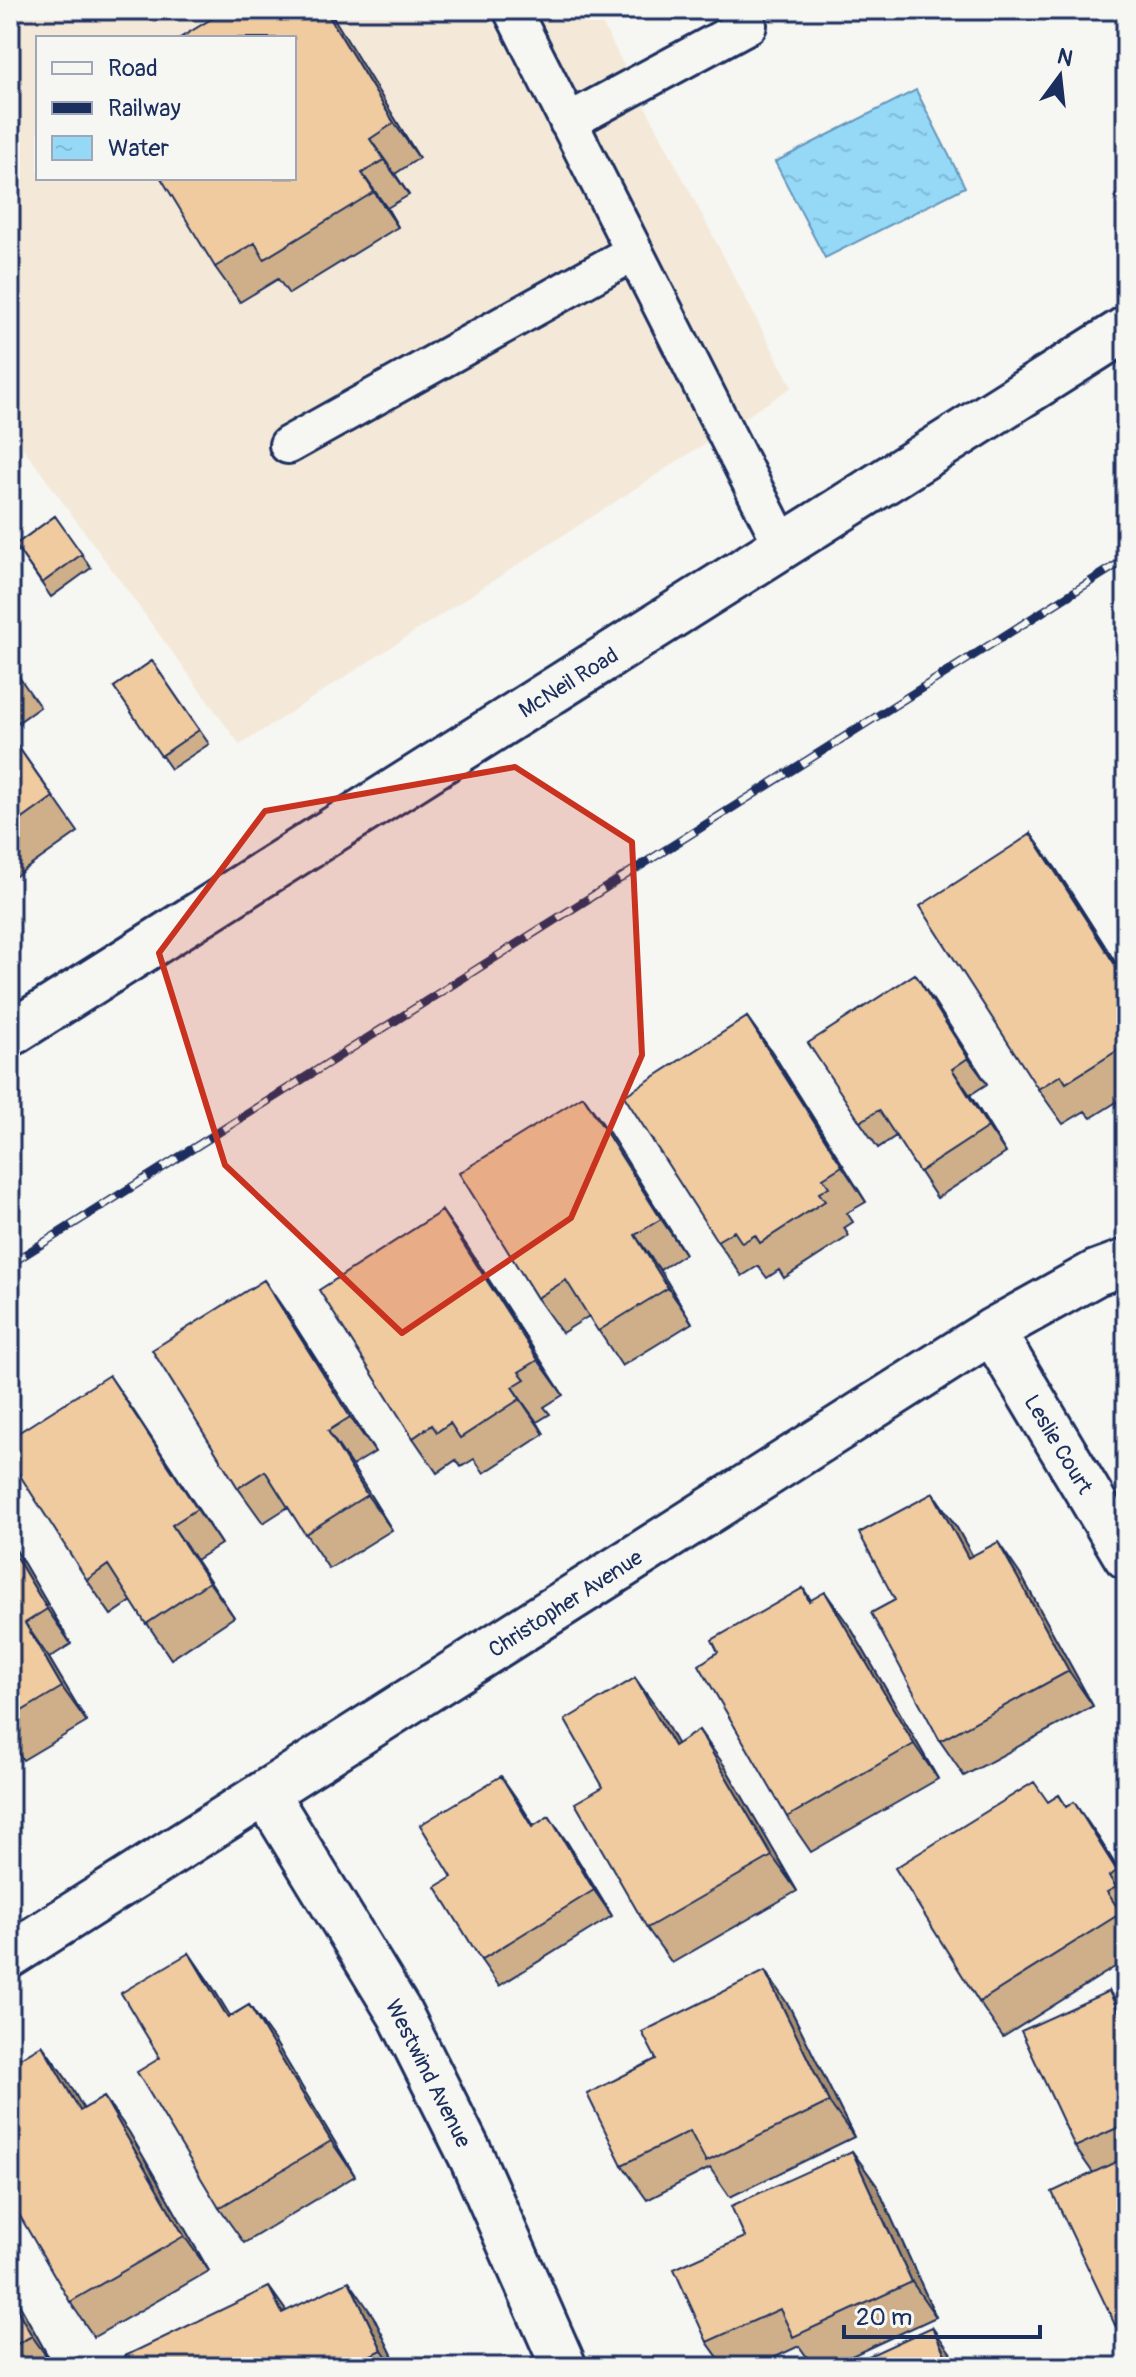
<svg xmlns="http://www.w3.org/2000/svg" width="1136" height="2377" viewBox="0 0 1136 2377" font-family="Pangolin,sans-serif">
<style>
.built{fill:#f4e9d9;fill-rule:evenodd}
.water{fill:url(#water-ripples);stroke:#6495ba;stroke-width:2}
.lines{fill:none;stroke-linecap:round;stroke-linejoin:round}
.lane-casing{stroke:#1b2f5e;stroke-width:42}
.street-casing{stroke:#1b2f5e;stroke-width:50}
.secondary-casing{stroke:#1b2f5e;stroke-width:50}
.lane{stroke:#f6f6f2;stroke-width:36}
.street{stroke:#f6f6f2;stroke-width:44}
.secondary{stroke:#f6f6f2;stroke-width:44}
.rail-casing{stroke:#1b2f5e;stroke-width:9}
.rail{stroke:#f6f6f2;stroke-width:6;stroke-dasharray:18;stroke-linecap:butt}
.wall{fill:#ceaf8a;stroke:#1b2f5e;stroke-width:2}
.shaded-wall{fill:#a88e70;stroke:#1b2f5e;stroke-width:2}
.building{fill:#f0cba0;stroke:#1b2f5e;stroke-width:2}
.marked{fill:#c8321e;fill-opacity:0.2;stroke:#c8321e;stroke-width:6;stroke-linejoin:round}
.labels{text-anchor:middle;stroke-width:6;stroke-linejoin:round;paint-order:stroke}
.street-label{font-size:22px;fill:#1b2f5e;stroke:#f6f6f2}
</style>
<defs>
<pattern id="water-ripples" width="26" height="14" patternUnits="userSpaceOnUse" patternTransform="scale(2)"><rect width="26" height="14" fill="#95d9f7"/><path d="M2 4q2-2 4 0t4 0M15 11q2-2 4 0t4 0" fill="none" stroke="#80bbd6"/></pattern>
</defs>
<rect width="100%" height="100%" fill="#f6f6f2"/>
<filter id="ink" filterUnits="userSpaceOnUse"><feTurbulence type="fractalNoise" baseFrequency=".0125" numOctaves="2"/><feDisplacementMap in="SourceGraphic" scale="16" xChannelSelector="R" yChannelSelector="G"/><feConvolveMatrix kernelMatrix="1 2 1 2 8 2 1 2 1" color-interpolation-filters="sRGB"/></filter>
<g filter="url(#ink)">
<path class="built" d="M10,10h585l197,377 -552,358 -230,-315zM38,38h256v140h-256z"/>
<path class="water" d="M916,90l49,97 -140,71 -50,-96z"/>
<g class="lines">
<defs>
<path id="lane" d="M512,10l271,536
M568,122l180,-97 -5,-15
M288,445l346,-193"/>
<path id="street" d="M992,1331l134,225
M266,1794l134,220 72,144 92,209
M10,1955l982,-624 104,-58 30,-11"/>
<path id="secondary" d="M10,1034l1116,-705"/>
</defs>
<use href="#lane" class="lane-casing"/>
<use href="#street" class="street-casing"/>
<use href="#secondary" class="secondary-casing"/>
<use href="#lane" class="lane"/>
<use href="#street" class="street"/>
<use href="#secondary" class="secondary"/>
<defs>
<path id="rail" d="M10,1264l1116,-705"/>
</defs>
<use href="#rail" class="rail-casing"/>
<use href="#rail" class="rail"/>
</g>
<path class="wall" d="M226,10h102l91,148 -24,16 14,21 -22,13 11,19 -109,67 -11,-15 -38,23 -25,-35z
M55,516l36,52 -40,29 -36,-52z
M152,661l57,83 -38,25 -57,-82z
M10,664l30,43 -30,21z
M10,735l68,97 -68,48z
M1031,834l25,35 70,110v117l-35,22 -6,-7 -22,13 -25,-35z
M933,1000l54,84 -17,11 36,58 -69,45 -41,-62 -18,12 -18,-26z
M747,1017l25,35 94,150 -19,11 6,9 -9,6 5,8 -65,42 -5,-8 -12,8 -9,-12 -16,10 -25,-35z
M608,1131l77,123 -25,16 32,53 -70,43 -33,-50 -27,17 -25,-35z
M442,1211l25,35 96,149 -19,12 6,7 -13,8 7,12 -60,39 -10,-14 -13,8 -5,-7 -19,13 -24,-35z
M288,1315l87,137 -23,14 40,64 -63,39 -41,-62 -25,16 -25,-35z
M133,1410l88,134 -25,16 38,57 -63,42 -39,-58 -21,14 -24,-35z
M933,1493l24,35 15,27 50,22 71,129 -129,70 -24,-35 -45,-141z
M10,1540l61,104 -22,14 38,64 -64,38 -13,-18z
M803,1588l8,12 39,27 88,152 -127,73 -24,-35 -69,-165z
M635,1678l25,35 17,31 47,21 73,126 -125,72 -25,-35 -44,-141z
M1059,1795l8,12 31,30 28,45v78l-123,77 -24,-35 69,-200z
M519,1802l15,24 33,16 45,74 -113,70 -18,-26 -29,-83z
M189,1953l24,35 17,28 19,-11 25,35 81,136 -111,67 -25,-35 -59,-150z
M1109,1991l13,18 4,-2v334l-11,-16 -22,-152 -18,-26z
M789,2006l65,131 -124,60 -20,-29 -63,32 -25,-35z
M42,2045l25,35 16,29 21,-12 25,35 80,139 -115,66 -24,-35 -57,-155z
M852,2151l25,35 59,131 -108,50h-14l-15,-21 -45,21h-29l-18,-25 38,-105z
M269,2287l17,24 87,5 25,51h-268z
M10,2288l44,79h-44z"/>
<path class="shaded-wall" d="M325,10h3l7,10 84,138 -25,-35z
M370,139l25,35 14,21 -25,-35z
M362,173l25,35 11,19 -24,-35z
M1031,834l25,35 70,110v3z
M915,974l18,26 54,84 -19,-26z
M747,1017l25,35 94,150 -24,-36z
M952,1069l18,26 36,58 -18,-26z
M583,1096l25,35 77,123 -24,-35z
M442,1211l25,35 96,149 -25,-35z
M635,1235l25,35 32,53 -24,-35z
M264,1280l24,35 87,137 -25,-35z
M109,1375l24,35 88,134 -24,-35z
M512,1387l25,35 7,12 -24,-35z
M328,1431l24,35 40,64 -25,-35z
M933,1493l24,35 36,65 -25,-35z
M172,1525l24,35 38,57 -25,-35z
M10,1540l61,104 -24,-35 -37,-62z
M998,1542l24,35 71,129 -24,-35z
M825,1592l25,35 88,152 -24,-35z
M25,1623l24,35 38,64 -25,-35z
M635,1678l25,35 38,68 -24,-35z
M699,1730l25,35 73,126 -25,-35z
M501,1776l18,26 31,51 -18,-26z
M1074,1802l24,35 28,45v3z
M549,1816l18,26 45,74 -18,-26z
M189,1953l24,35 40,65 -25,-35z
M765,1971l24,35 65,131 -25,-35z
M1109,1991l17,24 -8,-4z
M249,2005l25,35 81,136 -24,-35z
M42,2045l25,35 38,66 -25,-35z
M104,2097l25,35 80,139 -25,-35z
M852,2151l25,35 59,131 -24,-35z
M349,2281l24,35 25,51h-4l-12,-17z
M269,2287l25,35 -12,-9z
M10,2288l44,79 -22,-31 -22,-39z
M932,2327l25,35 2,5h-8z"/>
<path class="building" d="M226,10h99l69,113 -24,16 14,21 -22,13 12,19 -110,67 -9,-16 -40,24 -54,-89h133v-140h-114z
M55,516l27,38 -40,29 -27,-38z
M152,661l47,69 -38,26 -47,-69z
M10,664l6,8 -6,4z
M10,735l43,62 -43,31z
M1031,834l95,148v63l-60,38 -5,-8 -23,14 -118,-183z
M1126,903v22l-10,-16z
M915,974l53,84 -16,11 36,58 -69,45 -40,-62 -19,12 -52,-79z
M747,1017l95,149 -19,12 6,9 -10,6 6,8 -65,42 -5,-8 -13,8 -8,-12 -17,10 -93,-145z
M583,1096l78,123 -26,16 33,53 -70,43 -32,-51 -29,18 -78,-125z
M442,1211l96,149 -19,12 6,7 -13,8 8,12 -60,39 -10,-15 -13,9 -5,-7 -19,13 -94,-148z
M264,1280l86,137 -22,14 39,64 -62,39 -40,-63 -27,17 -86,-138z
M109,1375l88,134 -25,16 37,57 -63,42 -38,-59 -21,15 -77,-120v-22z
M933,1493l35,65 30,-16 71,129 -129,70 -69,-128 24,-13 -36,-67z
M10,1547l37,62 -22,14 37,64 -52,31z
M803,1588l6,13 16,-9 89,152 -127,73 -88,-152 19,-13 -6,-12z
M635,1678l39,68 25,-16 73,126 -125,72 -72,-125 28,-16 -38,-67z
M501,1776l31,51 17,-11 45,74 -113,70 -45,-73 16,-10 -32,-52z
M1034,1782l14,20 11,-7 7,12 8,-5 43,69 -8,5 7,11 -9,5 14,21 -142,89 -84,-134z
M189,1953l39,65 21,-13 82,136 -112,67 -82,-136 23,-14 -39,-65z
M765,1971l64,131 -123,60 -16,-31 -68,34 -35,-71 69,-35 -14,-27z
M1109,1991l9,20 8,-4v117l-51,23 -54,-116z
M42,2045l38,66 24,-14 80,139 -114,66 -60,-103v-50l3,-2 -3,-5v-78z
M852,2151l60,131 -119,55 -13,-28 -73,33 -33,-73 71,-32 -14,-31z
M1126,2157v163l-11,5 -63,-133z
M349,2281l33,69 -37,17h-215l-5,-11 144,-69 13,26z
M10,2297l22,39 -22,12z
M932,2327l19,40h-106z
M1126,2360v7h-16z"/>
</g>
<path class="marked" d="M515,767l117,75 10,213 -71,163 -169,115 -177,-168 -66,-212 106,-142z"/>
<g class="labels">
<g class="street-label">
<text transform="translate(568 682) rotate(-32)" y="8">McNeil Road</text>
<text transform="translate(1059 1444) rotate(59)" y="8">Leslie Court</text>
<text transform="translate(565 1603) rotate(-33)" y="8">Christopher Avenue</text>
<text transform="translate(429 2073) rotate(63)" y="8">Westwind Avenue</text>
</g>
</g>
<rect width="1136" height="2377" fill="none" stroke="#f6f6f2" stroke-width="40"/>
<rect x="20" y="20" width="1096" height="2337" fill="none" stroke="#1b2f5e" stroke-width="3" filter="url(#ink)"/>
<rect x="36" y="36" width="260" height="144" fill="#f6f6f2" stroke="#9ea6b7" stroke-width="2"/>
<rect x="52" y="62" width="40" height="12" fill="#f6f6f2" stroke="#9ea6b7" stroke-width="2"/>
<text x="108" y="76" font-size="24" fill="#1b2f5e">Road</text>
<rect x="52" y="102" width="40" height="12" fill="#1b2f5e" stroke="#9ea6b7" stroke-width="2"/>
<text x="108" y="116" font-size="24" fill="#1b2f5e">Railway</text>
<rect x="52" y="136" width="40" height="24" fill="url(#water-ripples)" stroke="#9ea6b7" stroke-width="2"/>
<text x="108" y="156" font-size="24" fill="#1b2f5e">Water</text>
<g transform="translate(1060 76) rotate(15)" stroke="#f6f6f2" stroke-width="6" paint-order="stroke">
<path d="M0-6L14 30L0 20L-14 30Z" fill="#1b2f5e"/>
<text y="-12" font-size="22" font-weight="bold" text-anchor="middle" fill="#1b2f5e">N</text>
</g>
<path d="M844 2325v12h196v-12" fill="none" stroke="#1b2f5e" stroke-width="4"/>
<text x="856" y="2325" font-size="24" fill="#1b2f5e" stroke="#f6f6f2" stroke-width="6" paint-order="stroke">20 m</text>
</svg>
